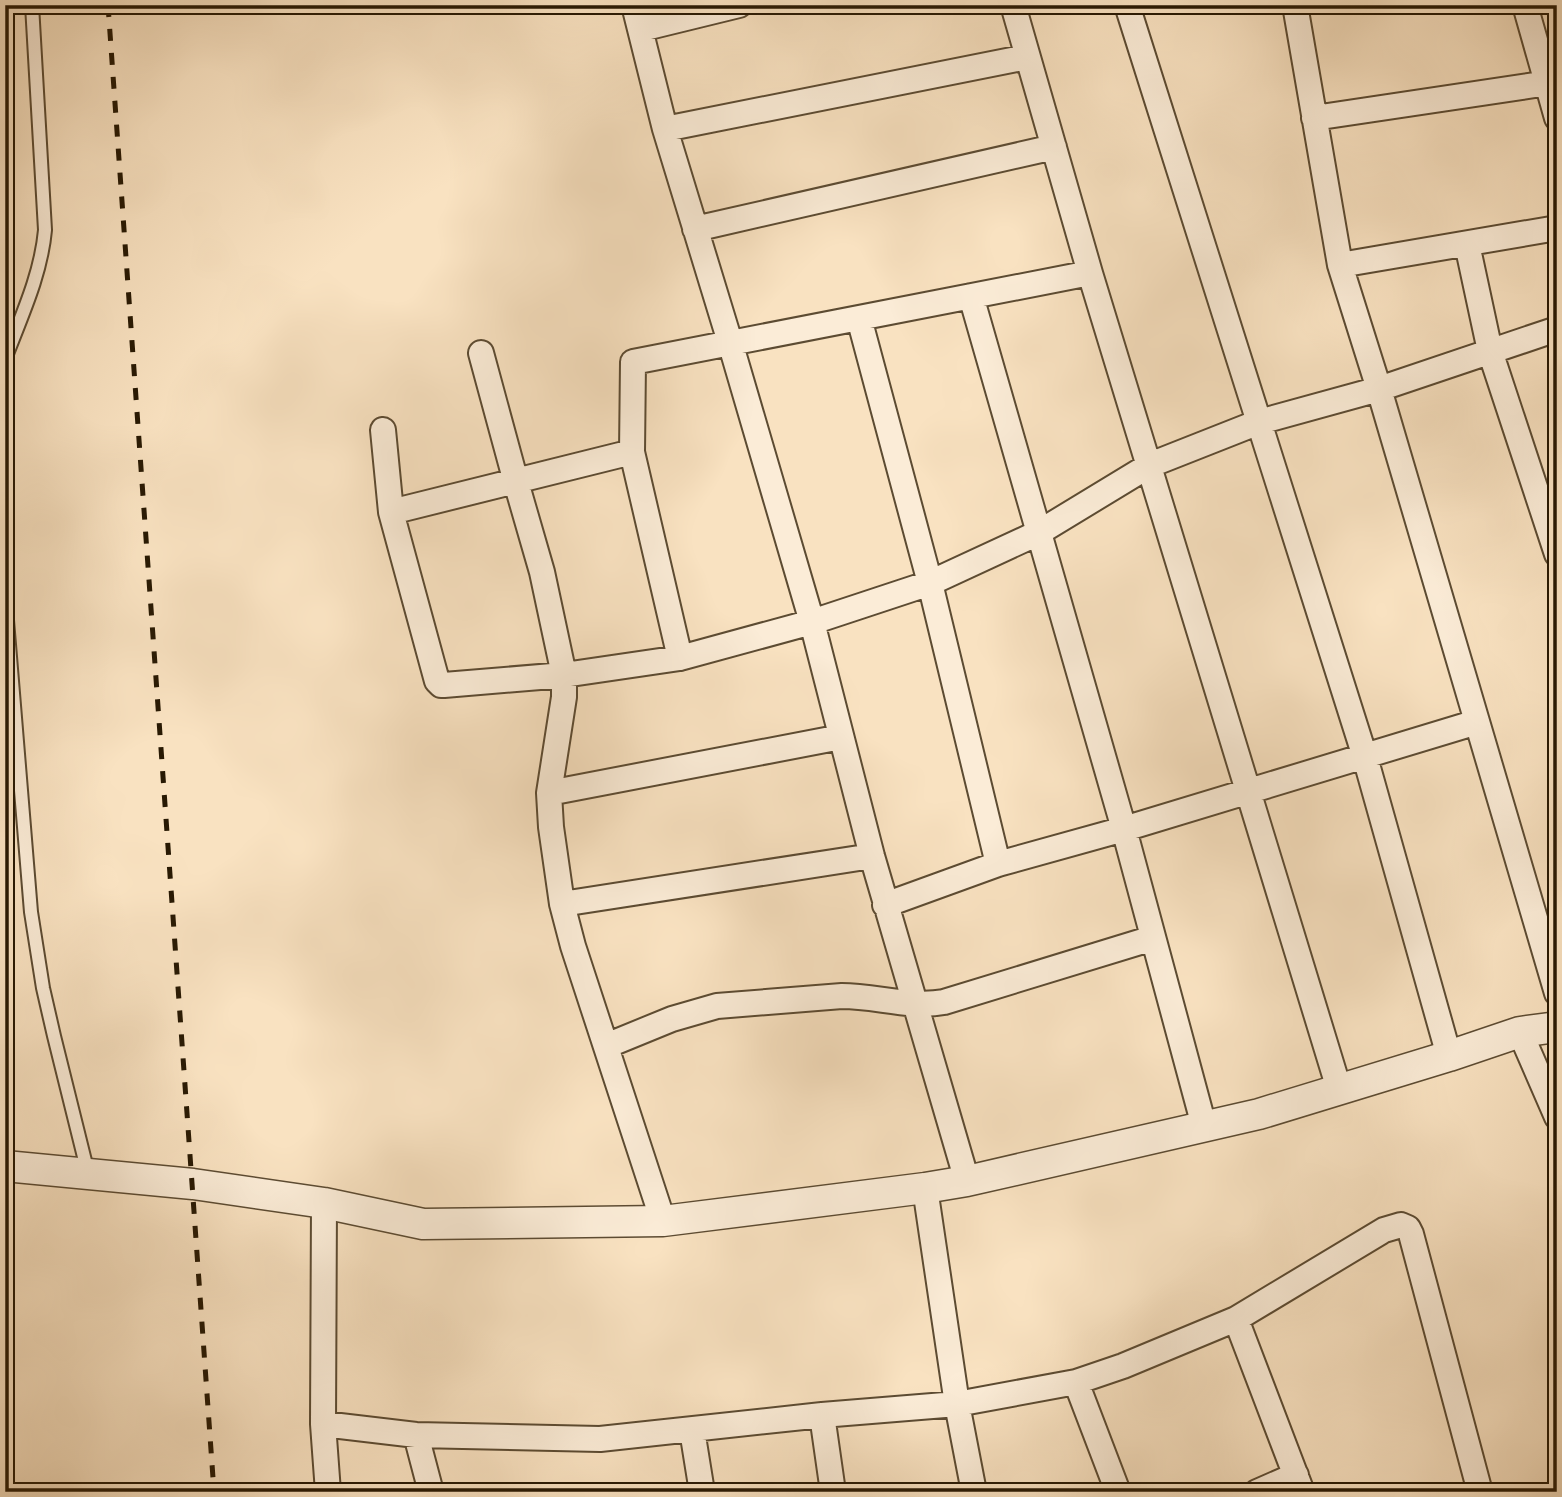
<svg xmlns="http://www.w3.org/2000/svg" width="1562" height="1497" viewBox="0 0 1562 1497" font-family="'IM FELL Double Pica',serif">
<style>
.lines{fill:none;stroke-linecap:round;stroke-linejoin:round}
.service-casing{stroke:#5c4b32;stroke-width:16}
.minor-casing{stroke:#5c4b32;stroke-width:28}
.tertiary-casing{stroke:#5c4b32;stroke-width:33}
.service{stroke:#fbecd7;stroke-width:12}
.minor{stroke:#fbecd7;stroke-width:24}
.tertiary{stroke:#fbecd7;stroke-width:30}
.rail{stroke:#281903;stroke-width:5;stroke-dasharray:12 12;stroke-linecap:butt}
</style>
<rect width="100%" height="100%" fill="#f9e2c1"/>
<filter id="stains"><feTurbulence type="fractalNoise" baseFrequency=".00286" numOctaves="4"/><feColorMatrix values="0 0 0 0 .2 0 0 0 0 .09 0 0 0 0 .02 0 0 0 .5 -.17"/></filter>
<radialGradient id="worn" r=".72"><stop offset=".6" stop-color="#630" stop-opacity="0"/><stop offset="1" stop-color="#630" stop-opacity=".3"/></radialGradient>
<g class="lines">
<defs>
<path id="service" d="M5,359c16,-42 36,-84 40,-129l-13,-225
M5,596l26,316 12,76 11,48 34,137"/>
<path id="minor" d="M634,5l31,124 65,213 82,280 60,234 95,325
M1013,5l77,268 249,816
M1127,5l238,752 84,299
M1295,5l45,260 39,124 178,604
M1525,5l32,113
M641,29l98,-24
M1314,118l234,-35
M665,129l362,-72
M695,229l359,-82
M1467,244l23,107 67,203
M1340,265l217,-37
M971,296l153,533 80,297
M859,318l71,265 68,281
M481,353l35,129 26,90 22,103v22l-15,96 2,34 11,77 11,42 90,275
M383,430l8,82 46,169 4,4h3l120,-10 116,-17 132,-36 118,-39 108,-50 112,-68 109,-43 120,-33 178,-60
M391,512l241,-60
M680,658l-48,-206 1,-90 457,-89
M549,793l292,-56
M562,904l310,-48
M885,905l113,-41 126,-35 353,-107
M1520,1032l37,85
M606,1046l66,-27 45,-13 125,-10c34,0 68,12 102,6l209,-64
M925,1188l32,216 17,88
M324,1203l-1,221 5,68
M1236,1319l66,173
M1076,1382l42,110
M822,1415l11,77
M323,1424l93,11 184,4 222,-24 135,-11 119,-22 47,-16 113,-47 148,-89 17,-5 7,3 3,6 69,258
M692,1430l10,62
M416,1435l15,57
M1257,1492l39,-17"/>
<path id="tertiary" d="M5,1166l188,18 131,19 99,21 240,-3 262,-33 42,-7 292,-67 190,-58 71,-24 37,-5"/>
</defs>
<use href="#service" class="service-casing"/>
<use href="#minor" class="minor-casing"/>
<use href="#tertiary" class="tertiary-casing"/>
<use href="#service" class="service"/>
<use href="#minor" class="minor"/>
<use href="#tertiary" class="tertiary"/>
<path class="rail" d="M108,5l106,1487"/>
</g>
<rect width="1562" height="1497" fill="none" stroke="#f9e2c1" stroke-width="28"/>
<rect x="7" y="7" width="1548" height="1483" fill="none" stroke="#281903" stroke-width="3.5"/>
<rect x="14" y="14" width="1534" height="1469" fill="none" stroke="#281903" stroke-width="2"/>
<rect width="100%" height="100%" filter="url(#stains)"/>
<rect width="100%" height="100%" fill="url(#worn)"/>
</svg>
